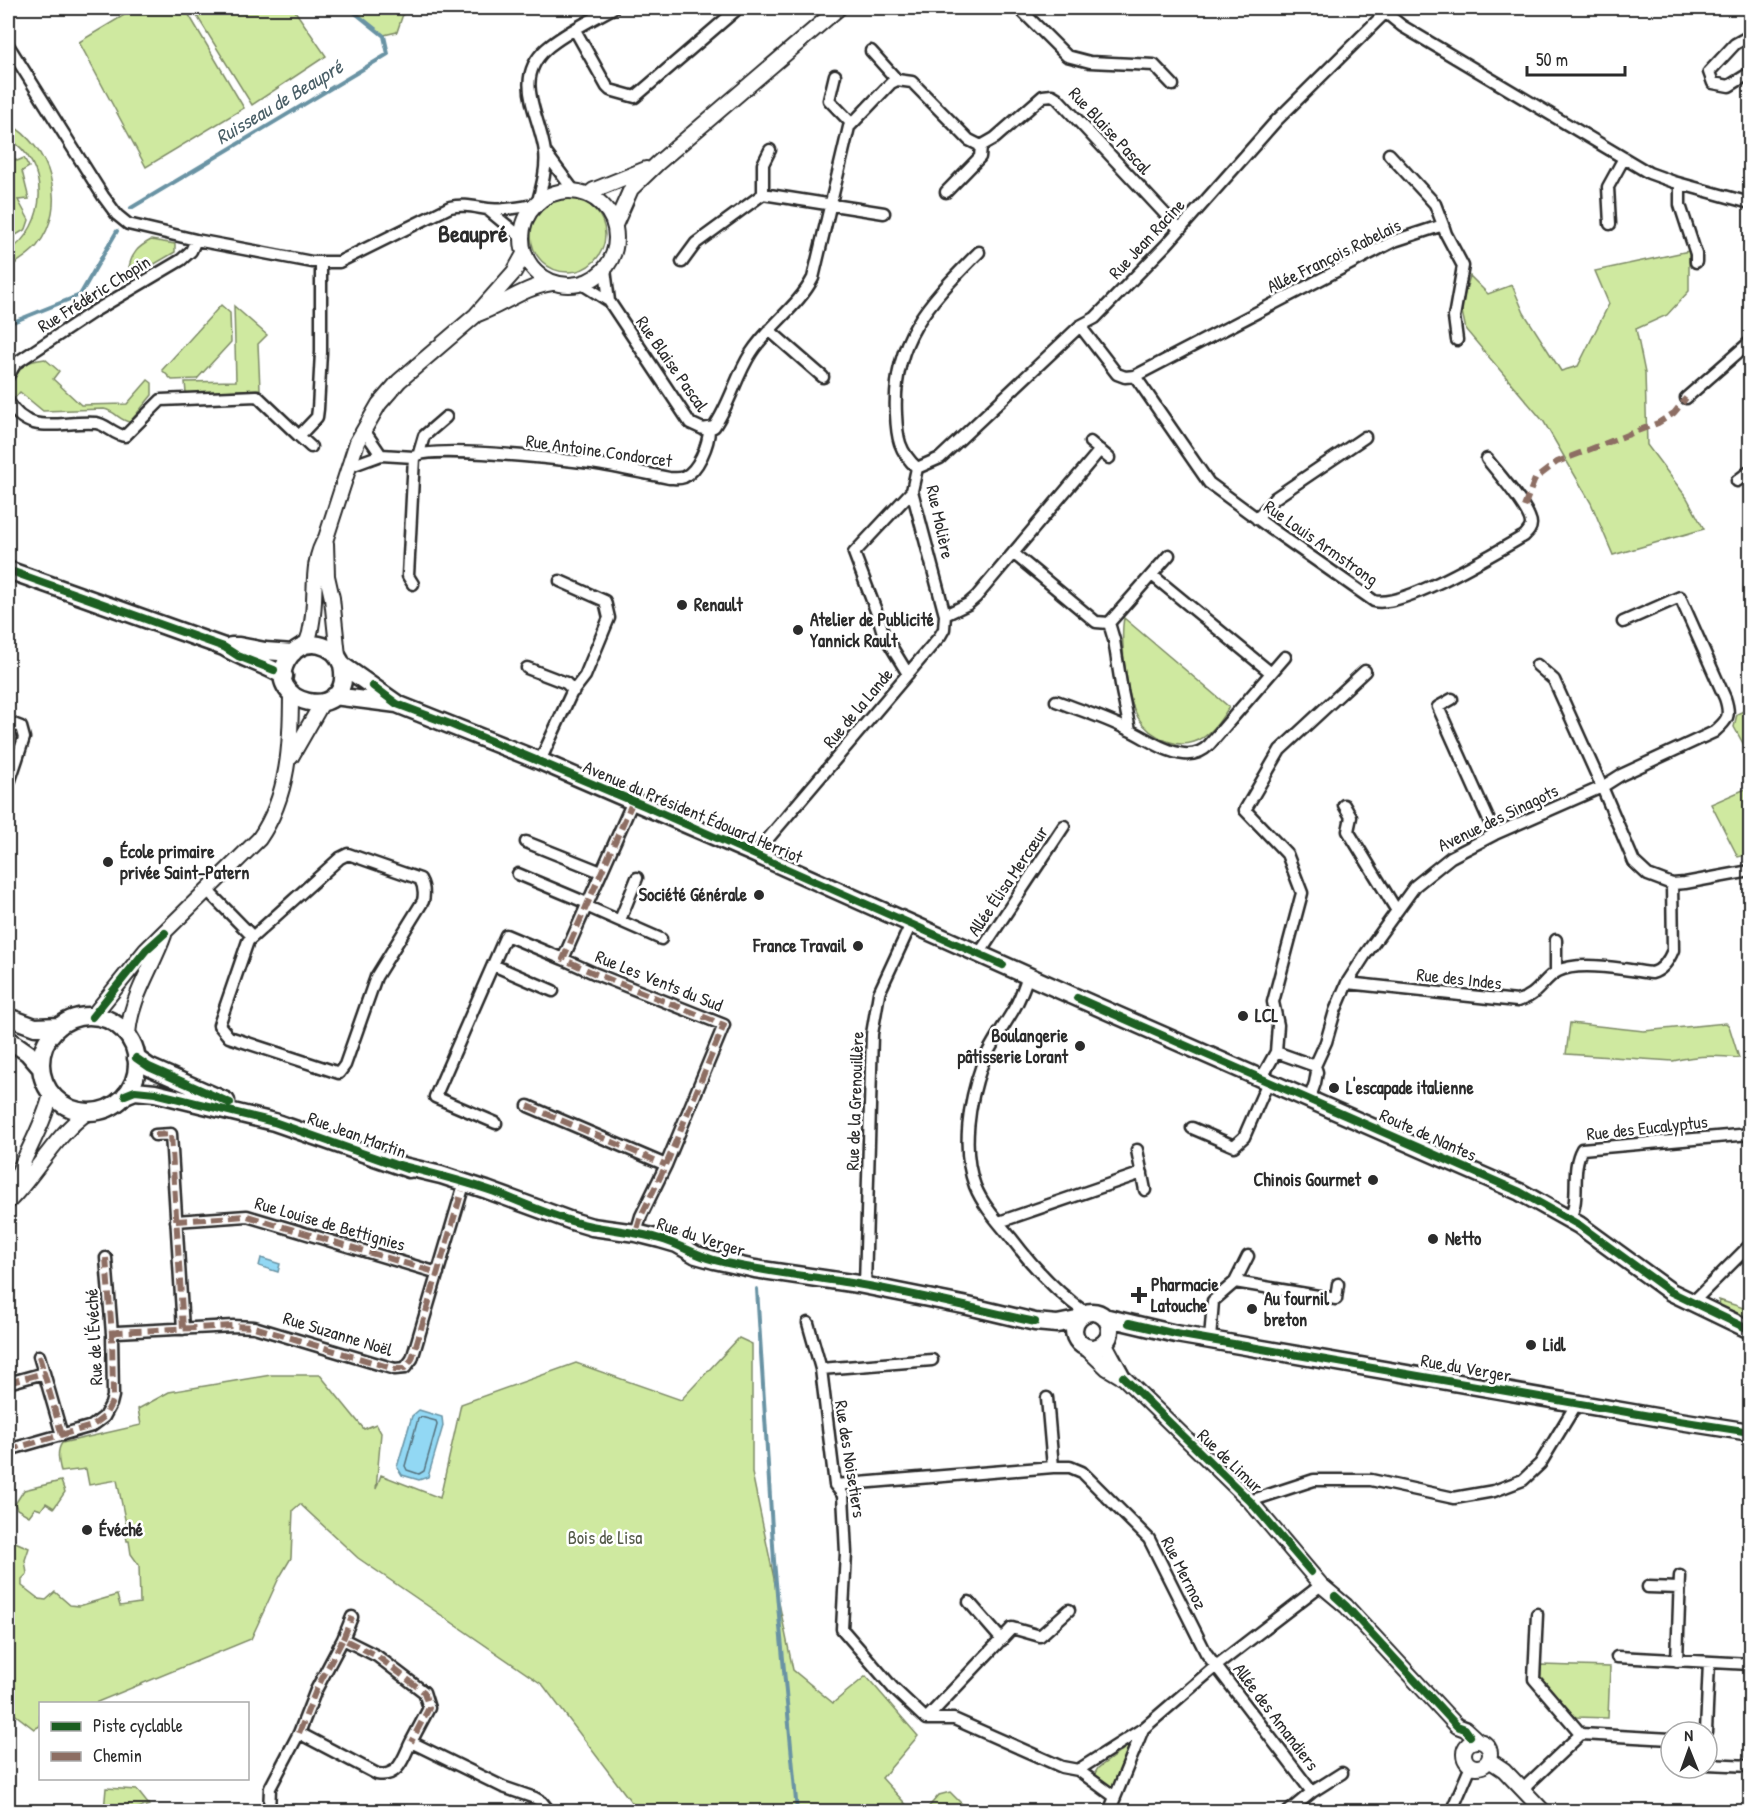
<svg xmlns="http://www.w3.org/2000/svg" width="1758" height="1819" viewBox="0 0 1758 1819" font-family="'Patrick Hand',sans-serif">
<style>
.green{fill:#cfe9a0;stroke:#7d8a66;stroke-width:1.5}
.water{fill:#92d8f4;stroke:#6993a4;stroke-width:1.5}
.lines{fill:none;stroke-linecap:round;stroke-linejoin:round}
.shore{stroke:#54707b;stroke-width:1.5}
.stream{stroke:#6993a4;stroke-width:4}
.minor-casing{stroke:#2b2b2b;stroke-width:15}
.tertiary-casing{stroke:#2b2b2b;stroke-width:18}
.secondary-casing{stroke:#2b2b2b;stroke-width:21}
.minor{stroke:#fff;stroke-width:10}
.tertiary{stroke:#fff;stroke-width:14}
.secondary{stroke:#fff;stroke-width:16}
.quiet{stroke:#8d6e63;stroke-width:6;stroke-dasharray:12 6;stroke-linecap:butt}
.cycleway-casing{stroke:#fff;stroke-width:11}
.cycleway{stroke:#1b5e20;stroke-width:8}
.poi-dot{fill:#2b2b2b;stroke:#fff;stroke-width:2}
.labels{text-anchor:middle;stroke-width:5;stroke-linejoin:round;paint-order:stroke}
.street-label{font-size:18px;fill:#2b2b2b;stroke:#fff}
.poi-label{font-size:18px;font-weight:bold;fill:#2b2b2b;stroke:#fff;text-anchor:start}
.park-label{font-size:18px;fill:#545a48;stroke:#fff}
.water-label{font-size:20px;font-style:italic;fill:#4a5f67;stroke:#fff}
.district-label{font-size:24px;font-weight:bold;fill:#2b2b2b;stroke:#fff}
</style>
<rect width="100%" height="100%" fill="#fff"/>
<filter id="ink" filterUnits="userSpaceOnUse"><feTurbulence type="fractalNoise" baseFrequency=".0167" numOctaves="2"/><feDisplacementMap in="SourceGraphic" scale="12" xChannelSelector="R" yChannelSelector="G"/><feConvolveMatrix kernelMatrix="1 2 1 2 8 2 1 2 1" color-interpolation-filters="sRGB"/></filter>
<g filter="url(#ink)">
<path class="green" d="M136,8h49l59,100 -98,59 -67,-125z
M192,8h101l33,48 -74,49z
M348,8h57l-8,24 -13,3z
M8,123c43,24 61,82 29,123 -8,9 -19,16 -29,22v-16c40,-26 43,-89 0,-114z
M8,152l9,9 7,-3 5,9 -7,4 7,28 -11,1 11,20 -3,9 -18,11z
M531 235a37 37 0 1 1 74 0a37 37 0 1 1-74 0Z
M151,240l24,4v8l-41,24 -5,-9c3,-14 9,-20 22,-27z
M1689,251v40l-22,24 -31,14 9,44 2,72 40,53 17,31 -91,26 -22,-52 -47,-81 -78,-92 -5,-23 9,-31 18,18 24,-9 12,28 37,58 17,-5 31,-62 -14,-33z
M221,305l9,8 1,29 -34,37 -25,1 -10,-10z
M234,306l33,29 -9,9 2,45 -74,4 -1,-11 51,-1z
M45,359l14,12 -6,8 28,26 46,-1 21,-24 4,3v12l-22,27c-10,-1 -15,-11 -26,-13l-61,2 -23,-19 -7,8c-4,-7 -4,-11 -2,-19 4,-17 19,-20 34,-22z
M1124,618l105,89c-8,13 -19,30 -35,35 -24,8 -52,-11 -60,-33 -8,-20 -14,-70 -10,-91z
M1750,708v48l-16,-29 3,-13z
M1750,787v67l-12,3 -27,-53z
M1570,1023l74,8 82,-8 3,3 10,32c-23,-3 -44,-3 -66,3l-107,-7z
M1719,1300l31,10v8l-30,-12z
M739,1338l13,6v129l41,197 40,33 33,-27 52,60 -36,42 30,33h-274l-95,-126 -185,-127 -58,-54 -7,6 -2,48 -13,22 -27,59 -156,64 -55,1v22l-6,3 -26,-20v-170l21,9 -4,12 2,14 -5,5v7l17,13 7,1 9,-8 15,13 9,1 38,-11 3,11 20,-3 -1,-38 -8,-11 -2,-13h-2l-1,-6 2,-1 -11,-54 -28,5 -3,-16 -25,3c-2,-9 -5,-21 1,-29l79,-18 -3,-16 31,-17 102,-17h49l44,54 12,-5 5,9 -5,56 5,-14 59,23 21,-94 115,-41 105,37z
M61,1481l4,11 -11,16 -8,-5 -5,7 -6,-2 -6,8 -12,-7 -2,-5 9,-14z
M1541,1665l69,2 -2,51 -32,-1 -7,-4 -29,-33z
M1127,1747l3,1 -14,38 -7,2 -13,-9 -1,-6 3,-5z
M106,1788l31,2 12,15 -21,6h-24z
M950,1792l12,12 26,7h-63l14,-16z
M514,1804l17,5 -4,2h-26l3,-4z"/>
<path class="water" d="M261,1258l19,6 -2,8 -19,-6z
M419,1410l23,7 1,9 -15,51 -9,3 -17,-5 -5,-8 15,-51z"/>
<g class="lines">
<path class="shore" d="M421,1417l15,4 1,4 -13,46 -5,3 -12,-4 -2,-4 13,-47z"/>
<path class="stream" d="M131,208l257,-154 -4,-18 -35,-28
M8,324l72,-29 37,-64
M757,1289l17,272 23,251"/>
<defs>
<path id="minor" d="M1019,8l48,48 23,6 64,3 19,20
M1380,8l22,18 247,147 25,9 76,21
M575,30l32,57 3,3 25,7 100,-86 -2,-3
M1750,44l-6,-5 -9,5 -26,28 4,11 16,3 21,-13
M8,45l95,151 14,19 11,9 68,16 116,22h27l111,-55c14,-3 24,0 38,2 15,2 32,-2 47,-4
M871,51l26,29
M835,75l-6,25 23,24
M545,152l29,39
M1389,154l46,50 8,21
M1680,184v21l16,49v8
M946,192l34,-35 1,-11
M763,194v-30l7,-14
M538,201c4,-15 9,-33 7,-49 -5,-37 -33,-72 1,-103 18,-16 46,-29 67,-41
M487,209l34,28
M1610,224l-2,-37 16,-29
M682,262l14,-19 67,-49 121,19
M605,269l4,32 81,122 13,6 11,-2c16,-23 22,-51 37,-74 18,-28 47,-46 62,-75l36,-151 42,-44 6,-3 15,2 57,58 12,6 14,-8 48,-42 9,-1 5,3 122,131
M582,284l27,17
M1080,326l37,48 8,3 10,-1 74,107 61,45 104,73c29,8 122,-49 150,-65 4,-4 7,-7 7,-12 0,-14 -34,-52 -44,-65
M769,330l54,47
M8,376l8,-13 77,-51 88,-52 10,-9 5,-11
M1135,376l259,-135 49,-16 3,9 17,32 -9,51 3,23
M1686,398l64,-56
M8,401c20,37 54,19 88,22 10,1 18,12 29,13l36,-36 96,-4 42,40 18,-19 1,-8 3,-57v-89
M363,431l5,5 13,19
M299,436l12,11
M1090,442l19,16
M419,453l5,-17 22,-19
M414,457c14,-13 152,3 178,6 25,4 51,10 77,15 5,0 10,1 15,-1 14,-6 25,-33 25,-48
M348,467l33,-12 33,2 -6,119 5,8
M917,468l23,-10 140,-132 15,-8 72,-74 109,-123 109,-108
M917,468c-18,-17 -20,-30 -21,-54 -4,-76 34,-112 83,-162
M917,468l-5,23 33,124
M1737,481l13,-10
M1257,519l18,-21 90,-61
M1013,553l83,69 13,1
M1152,575l118,97
M1109,623l5,17 8,51 8,39
M1109,623l60,-68
M1537,665l17,15 48,107 19,-12 93,-43c14,-12 17,-16 11,-34l-45,-101 -57,25
M527,668l39,15 8,8
M908,674l-25,-41 -5,-17 -24,-63 58,-62
M1452,699l-14,8 57,127
M1056,701c24,9 50,17 73,29 17,8 36,22 55,24 10,1 19,-3 25,-9l76,-88
M8,722l13,5 3,11 -16,48
M540,761l31,-67 14,-18 24,-58 -4,-17 -45,-20
M633,801l-70,158 33,15 128,51 -58,140 -25,51 -5,17
M1344,805l7,12 -3,14 49,80
M526,842l75,30
M348,854l72,25c4,7 5,13 3,22l-47,76 -31,88 -6,8 -110,-36 -10,-12 29,-84 92,-83z
M755,854l185,-218 4,-7 1,-14 23,-11 8,-7 124,-147
M518,874l69,29
M207,890l45,46
M586,906l75,33
M620,920l17,-42
M1556,940v32
M979,954l85,-128
M493,965l60,26
M1028,976c-4,11 -8,23 -14,33 -11,19 -24,36 -32,56 -13,36 -21,85 -7,121 8,20 24,37 37,53 22,29 44,53 74,74
M1347,983l170,18c22,-5 25,-22 41,-30 21,-11 70,-1 94,2 11,-3 17,-13 21,-23l-1,-66
M1276,1052l39,14
M1261,1079l15,-27 2,-27 -5,-23 29,-109 -15,-39 -42,-44 35,-60 85,-79
M1309,1100l6,-17 2,-11 -2,-6 11,-24 9,-31 12,-28 18,-28 50,-69 36,-29 44,-23 107,-47 32,75 14,13 24,9 13,-1 65,-12
M528,1106l138,59
M496,1123l-61,-26 71,-162 57,24
M1192,1128l42,18 10,-9 24,-55
M155,1135l16,-1 12,195
M1137,1150l8,40
M1570,1218c11,-21 0,-48 12,-69l168,-15
M176,1221l71,-5 191,57
M999,1222l143,-49
M1235,1282l101,17 2,-15
M865,1286l7,-252 7,-41 32,-69
M1692,1303l58,-58
M808,1323l13,46 14,116 8,10 3,58 -4,76 51,59 33,31h28l108,48 16,3 66,-42 72,-62 105,-81
M112,1334l5,-2 116,-6 21,1 141,42 10,-1 7,-9 50,-168
M1210,1339l3,-38 22,-19 13,-26
M39,1356l5,17
M821,1369l111,-9
M8,1383l36,-10 18,62
M8,1450l84,-24 12,-9 7,-13 2,-8 -1,-62 -6,-76
M1053,1467h17l12,5 67,67 57,114 106,139 -24,20
M835,1485l218,-18 -6,-69
M1250,1501l64,-21h57l83,18 40,-7 29,-11 17,-16 37,-61
M1648,1587l32,1
M969,1602l33,38
M1537,1614l-3,65 47,55
M343,1639l9,-22
M1617,1657l133,7
M1677,1661l3,-85
M926,1719l86,-91 28,8 29,-26
M1706,1732l3,-70
M299,1733l17,-43 27,-51 34,17 47,36 5,16 -18,34
M1707,1764l43,2
M1078,1770l37,27
M1523,1789l58,-55 90,5
M1312,1792l30,-19
M269,1812l1,-24 29,-55 78,41c22,4 26,-16 34,-32l92,45 32,11 7,4 8,10
M1109,1812l34,-83
M1451,1812l20,-46"/>
<path id="tertiary" d="M522 238a47 47 0 1 1 94 0a47 47 0 1 1-94 0Z
M588,195l6,-5 52,-21
M615,225l16,-36 27,-26 181,-155
M478,314c25,-9 46,-27 74,-31
M326,543l1,33 5,22 6,58
M306,645c3,-7 5,-15 6,-23 5,-28 -2,-60 14,-84l31,-96 22,-38 20,-23 77,-66 38,-43 10,-18
M291,757l31,-54
M92,1017l54,-67 113,-111c30,-43 32,-96 32,-146
M128,1037c1,-37 24,-68 36,-102
M9,1201c28,-28 47,-67 79,-89
M9,1201c9,-38 33,-69 42,-107
M1104,1342l19,35 127,124 71,84 25,21 111,120 8,3 13,12
M1084,1346l23,22 15,9
M1464 1754a13 13 0 1 1 26 0a13 13 0 1 1-26 0Z
M1489,1760l15,10 40,42"/>
<path id="secondary" d="M8,570l216,77c19,12 41,17 60,29
M231,646h8l26,5 28,2
M342,665c13,63 -87,38 -52,-9 15,-20 44,-13 52,9l54,38
M334,696l63,8 143,57 215,93 316,141 449,197 59,33 92,67 79,38
M41 1064a48 48 0 1 1 96 0a48 48 0 1 1-96 0Z
M8,1017l27,10 25,-1
M8,1039l20,14 13,15
M136,1058l13,9 77,34
M125,1095l10,-4 20,2 119,29 135,47
M399,1165l42,10 46,15 85,31 20,6 44,6 24,6 17,5 19,11 18,5 41,9 103,15 110,22 67,16 22,2 20,-4
M1074 1330a18 18 0 1 1 36 0a18 18 0 1 1-36 0Z
M1104,1317l72,17 497,86 77,12"/>
</defs>
<use href="#minor" class="minor-casing"/>
<use href="#tertiary" class="tertiary-casing"/>
<use href="#secondary" class="secondary-casing"/>
<use href="#minor" class="minor"/>
<use href="#tertiary" class="tertiary"/>
<use href="#secondary" class="secondary"/>
<path class="quiet" d="M1524,507l11,-28 22,-17 101,-39 16,-10 12,-15
M633,801l-70,158 33,15 128,51 -58,140 -25,51 -5,17
M528,1106l138,59
M155,1135l16,-1 12,195
M176,1221l71,-5 191,57
M112,1334l5,-2 116,-6 21,1 141,42 10,-1 7,-9 50,-168
M39,1356l5,17
M8,1383l36,-10 18,62
M8,1450l84,-24 12,-9 7,-13 2,-8 -1,-62 -6,-76
M343,1639l9,-22
M299,1733l17,-43 27,-51 34,17 47,36 5,16 -18,34"/>
<defs>
<path id="cycleway" d="M8,570l216,77 14,9 36,14
M373,686l24,18 53,20 195,82 358,159
M1077,998l443,194 59,33 92,67 79,38
M92,1017l54,-67 19,-17
M136,1058l13,9 81,36
M125,1095l10,-4 20,2 119,29 133,47
M399,1165c32,8 65,16 96,27 25,10 50,21 76,29 29,9 60,9 89,18 19,5 35,16 54,21 47,12 96,16 143,24 60,10 119,25 178,38
M1129,1323l47,11 497,86 77,12
M1123,1377l127,124 61,71
M1335,1596l11,10 111,120 8,3 5,7"/>
</defs>
<use href="#cycleway" class="cycleway-casing"/>
<use href="#cycleway" class="cycleway"/>
</g>
</g>
<g class="poi-dot">
<circle cx="682" cy="605" r="6"/>
<circle cx="798" cy="630" r="6"/>
<circle cx="108" cy="862" r="6"/>
<circle cx="759" cy="895" r="6"/>
<circle cx="858" cy="946" r="6"/>
<circle cx="1243" cy="1016" r="6"/>
<circle cx="1080" cy="1046" r="6"/>
<circle cx="1334" cy="1088" r="6"/>
<circle cx="1373" cy="1180" r="6"/>
<circle cx="1433" cy="1239" r="6"/>
<path d="M1136 1286h6v6h6v6h-6v6h-6v-6h-6v-6h6z"/>
<circle cx="1252" cy="1309" r="6"/>
<circle cx="1531" cy="1345" r="6"/>
<circle cx="87" cy="1530" r="6"/>
</g>
<g class="labels">
<g class="street-label">
<text transform="translate(1110 131) rotate(47)" y="6">Rue Blaise Pascal</text>
<text transform="translate(1147 239) rotate(-47)" y="6">Rue Jean Racine</text>
<text transform="translate(1334 256) rotate(-26)" y="6">Allée François Rabelais</text>
<text transform="translate(94 294) rotate(-32)" y="6">Rue Frédéric Chopin</text>
<text transform="translate(672 364) rotate(55)" y="6">Rue Blaise Pascal</text>
<text transform="translate(599 451) rotate(8)" y="6">Rue Antoine Condorcet</text>
<text transform="translate(940 522) rotate(78)" y="6">Rue Molière</text>
<text transform="translate(1321 543) rotate(35)" y="6">Rue Louis Armstrong</text>
<text transform="translate(858 708) rotate(-50)" y="6">Rue de la Lande</text>
<text transform="translate(693 812) rotate(23)" y="6">Avenue du Président Édouard Herriot</text>
<text transform="translate(1498 818) rotate(-26)" y="6">Avenue des Sinagots</text>
<text transform="translate(1008 881) rotate(-56)" y="6">Allée Élisa Mercœur</text>
<text transform="translate(1459 979) rotate(6)" y="6">Rue des Indes</text>
<text transform="translate(659 981) rotate(22)" y="6">Rue Les Vents du Sud</text>
<text transform="translate(855 1101) rotate(-88)" y="6">Rue de la Grenouillère</text>
<text transform="translate(1647 1128) rotate(-6)" y="6">Rue des Eucalyptus</text>
<text transform="translate(357 1135) rotate(20)" y="6">Rue Jean Martin</text>
<text transform="translate(1428 1135) rotate(24)" y="6">Route de Nantes</text>
<text transform="translate(330 1224) rotate(16)" y="6">Rue Louise de Bettignies</text>
<text transform="translate(701 1237) rotate(18)" y="6">Rue du Verger</text>
<text transform="translate(338 1334) rotate(17)" y="6">Rue Suzanne Noël</text>
<text transform="translate(94 1337) rotate(-93)" y="6">Rue de l'Évéché</text>
<text transform="translate(1466 1368) rotate(10)" y="6">Rue du Verger</text>
<text transform="translate(850 1459) rotate(81)" y="6">Rue des Noisetiers</text>
<text transform="translate(1230 1461) rotate(44)" y="6">Rue de Limur</text>
<text transform="translate(1184 1573) rotate(63)" y="6">Rue Mermoz</text>
<text transform="translate(1276 1717) rotate(53)" y="6">Allée des Amandiers</text>
</g>
<g class="poi-label">
<text x="694" y="611">Renault</text>
<text x="810" y="626">Atelier de Publicité<tspan x="810" dy="21">Yannick Rault</tspan></text>
<text x="120" y="858">École primaire<tspan x="120" dy="21">privée Saint-Patern</tspan></text>
<text x="747" y="901" text-anchor="end">Société Générale</text>
<text x="846" y="952" text-anchor="end">France Travail</text>
<text x="1255" y="1022">LCL</text>
<text x="1068" y="1042" text-anchor="end">Boulangerie<tspan x="1068" dy="21">pâtisserie Lorant</tspan></text>
<text x="1346" y="1094">L'escapade italienne</text>
<text x="1361" y="1186" text-anchor="end">Chinois Gourmet</text>
<text x="1445" y="1245">Netto</text>
<text x="1151" y="1291">Pharmacie<tspan x="1151" dy="21">Latouche</tspan></text>
<text x="1264" y="1305">Au fournil<tspan x="1264" dy="21">breton</tspan></text>
<text x="1543" y="1351">Lidl</text>
<text x="99" y="1536">Évéché</text>
</g>
<g class="park-label">
<text x="605" y="1544">Bois de Lisa</text>
</g>
<g class="water-label">
<text transform="translate(279 102) rotate(-31)" y="7">Ruisseau de Beaupré</text>
</g>
<g class="district-label">
<text x="473" y="242">Beaupré</text>
</g>
</g>
<rect width="1758" height="1819" fill="none" stroke="#fff" stroke-width="30"/>
<rect x="15" y="15" width="1728" height="1789" fill="none" stroke="#2b2b2b" stroke-width="2" filter="url(#ink)"/>
<rect x="39" y="1702" width="210" height="78" fill="#ffffff" stroke="#aaaaaa" stroke-width="1.5"/>
<rect x="51" y="1722" width="30" height="9" fill="#1b5e20" stroke="#aaaaaa" stroke-width="1.5"/>
<text x="93" y="1732" font-size="18" fill="#2b2b2b">Piste cyclable</text>
<rect x="51" y="1752" width="30" height="9" fill="#8d6e63" stroke="#aaaaaa" stroke-width="1.5"/>
<text x="93" y="1762" font-size="18" fill="#2b2b2b">Chemin</text>
<g transform="translate(1689 1750) rotate(359)"><circle r="28" fill="#ffffff" stroke="#aaaaaa" stroke-width="1.5"/>
<path d="M0-4.5L10 22L0 15L-10 22Z" fill="#2b2b2b"/>
<text y="-9" font-size="16" font-weight="bold" text-anchor="middle" fill="#2b2b2b">N</text>
</g>
<path d="M1527 66v9h98v-9" fill="none" stroke="#2b2b2b" stroke-width="3"/>
<text x="1536" y="66" font-size="18" fill="#2b2b2b" stroke="#ffffff" stroke-width="4.5" paint-order="stroke">50 m</text>
</svg>
